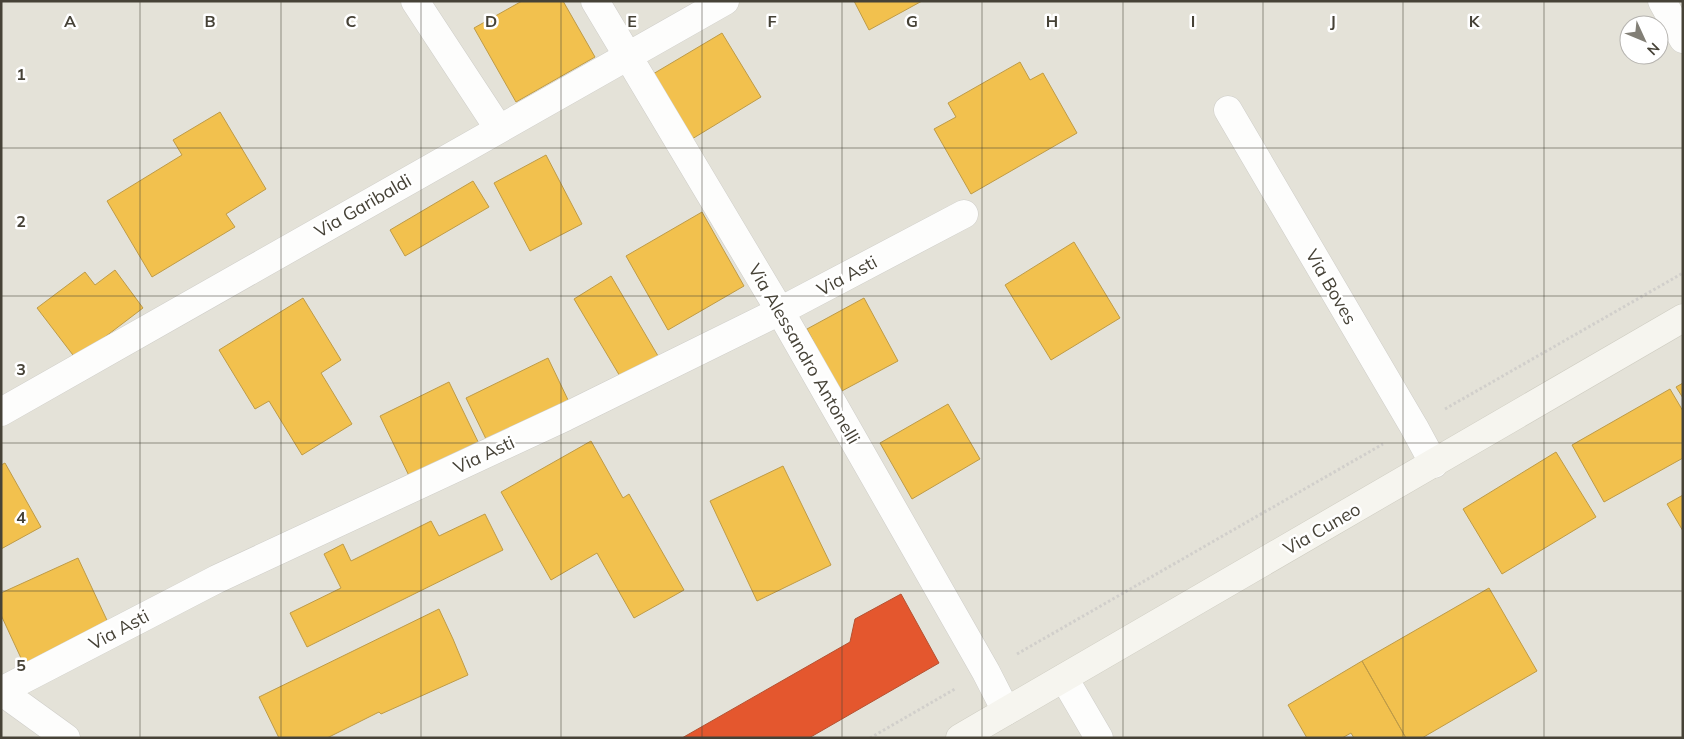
<svg xmlns="http://www.w3.org/2000/svg" width="1684" height="739" viewBox="0 0 1684 739" font-family="Mulish,sans-serif">
<style>
.residential{fill:#e4e2d8;fill-rule:evenodd}
.homes{fill:#f2c14e;stroke:#be9b47}
.shops{fill:#e4572e;stroke:#b55131}
.lines{fill:none;stroke-linecap:round;stroke-linejoin:round}
.street-casing{stroke:#cecdc8;stroke-width:29}
.secondary-casing{stroke:#cfcdc2;stroke-width:29}
.path{stroke:#d1cfcb;stroke-width:3;stroke-dasharray:2.5 2.5;stroke-linecap:butt}
.street{stroke:#fdfdfc;stroke-width:28}
.secondary{stroke:#f6f5ef;stroke-width:28}
.grid{fill:none;stroke:#464237;stroke-width:1;stroke-opacity:0.55}
.labels{text-anchor:middle;stroke-width:5;stroke-linejoin:round;paint-order:stroke}
.street-label{font-size:18px;fill:#464237;stroke:#fff}
.grid-label{font-size:16px;text-anchor:middle;font-weight:bold;fill:#464237;stroke:#fff;stroke-width:5;stroke-linejoin:round;paint-order:stroke}
</style>
<rect width="100%" height="100%" fill="#f0f0eb"/>
<path class="residential" d="M1,1h1682v737h-1682zM1629,25h30v30h-30z"/>
<path class="homes" d="M522,1h41l32,56 -79,45 -42,-74z
M854,1h68l-53,29z
M722,33l39,64 -69,42 -39,-65z
M1020,62l10,18 13,-7 34,60 -106,61 -37,-65 22,-12 -8,-14z
M220,112l46,77 -40,25 9,13 -83,50 -45,-76 75,-46 -9,-15z
M546,155l36,69 -52,27 -36,-68z
M473,181l16,26 -84,49 -15,-26z
M702,212l42,74 -76,44 -42,-74z
M1074,242l46,76 -69,42 -46,-75z
M115,270l28,38 -67,51 -39,-51 48,-36 10,13z
M611,276l50,85 -37,22 -50,-84z
M303,298l38,62 -20,13 31,51 -50,31 -33,-54 -14,8 -36,-59z
M864,298l34,63 -58,31 -33,-63z
M548,358l21,44 -82,39 -21,-43z
M449,382l34,70 -69,34 -34,-70z
M1683,383v15l-7,-11z
M1670,389l13,22v47l-79,44 -32,-57z
M948,404l32,55 -68,40 -32,-56z
M591,441l32,57 6,-4 55,96 -50,28 -37,-65 -46,27 -50,-88z
M1556,452l40,65 -94,57 -39,-65z
M5,463l36,64 -40,22v-84z
M783,466l48,99 -74,36 -47,-100z
M1683,495v36l-16,-27z
M485,514l18,36 -196,97 -17,-34 51,-25 -17,-34 19,-10 8,17 80,-40 8,15z
M78,558l34,73 -85,40 -26,-56v-22z
M1489,588l48,83 -115,67h-16l-44,-77z
M439,609l14,30 15,36 -87,39 -2,-2 -52,26h-48l-20,-41z
M1362,661l44,77h-52l-3,-5 -9,5h-35l-19,-33z"/>
<path class="shops" d="M901,594l38,69 -130,75h-127l168,-96 5,-23z"/>
<g class="lines">
<defs>
<path id="street" d="M415,1l84,128
M595,1l185,310 206,361 20,39
M1662,1l21,38
M1228,110l186,317 20,37
M1,412l724,-411
M1064,678l35,60
M1,691l216,-112 348,-162 215,-106 184,-97
M1,691l65,47"/>
<path id="secondary" d="M960,738l723,-420"/>
</defs>
<use href="#street" class="street-casing"/>
<use href="#secondary" class="secondary-casing"/>
<path class="path" d="M1445,409l238,-136
M1017,654l366,-210
M870,738l85,-49"/>
<use href="#street" class="street"/>
<use href="#secondary" class="secondary"/>
</g>
<path class="grid" d="M140,1v737M281,1v737M421,1v737M561,1v737M702,1v737M842,1v737M982,1v737M1123,1v737M1263,1v737M1403,1v737M1544,1v737M1,148h1682M1,296h1682M1,443h1682M1,591h1682"/>
<g class="labels">
<g class="street-label">
<text transform="translate(363 206) rotate(-30)" y="6">Via Garibaldi</text>
<text transform="translate(847 276) rotate(-28)" y="6">Via Asti</text>
<text transform="translate(1331 287) rotate(60)" y="6">Via Boves</text>
<text transform="translate(804 354) rotate(60)" y="6">Via Alessandro Antonelli</text>
<text transform="translate(484 455) rotate(-25)" y="6">Via Asti</text>
<text transform="translate(1322 529) rotate(-30)" y="6">Via Cuneo</text>
<text transform="translate(119 630) rotate(-28)" y="6">Via Asti</text>
</g>
</g>
<g class="grid-label">
<text x="70" y="27">A</text>
<text x="210" y="27">B</text>
<text x="351" y="27">C</text>
<text x="491" y="27">D</text>
<text x="632" y="27">E</text>
<text x="772" y="27">F</text>
<text x="912" y="27">G</text>
<text x="1052" y="27">H</text>
<text x="1193" y="27">I</text>
<text x="1333" y="27">J</text>
<text x="1474" y="27">K</text>
<text x="21" y="80">1</text>
<text x="21" y="227">2</text>
<text x="21" y="375">3</text>
<text x="21" y="523">4</text>
<text x="21" y="671">5</text>
</g>
<rect width="1684" height="739" fill="none" stroke="#464237" stroke-width="5"/>
<g transform="translate(1644 40) rotate(134)"><circle r="24" fill="#ffffff" stroke="#b5b3af"/>
<path d="M0-4L9 19L0 12L-9 19Z" fill="#827f76"/>
<text y="-8" font-size="14" font-weight="bold" text-anchor="middle" fill="#464237">N</text>
</g>
</svg>
